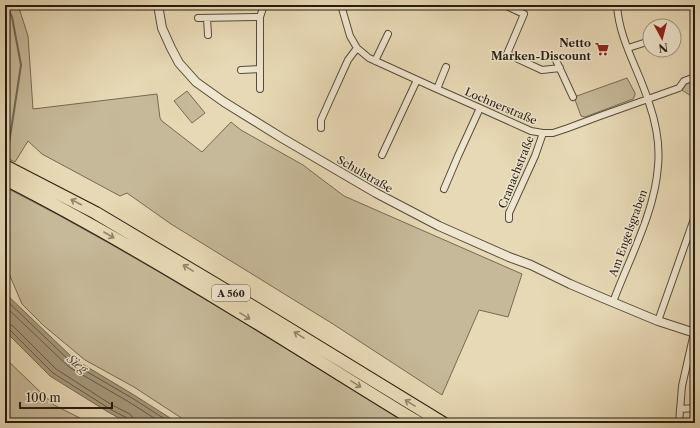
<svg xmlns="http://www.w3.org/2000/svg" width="700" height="428" viewBox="0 0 700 428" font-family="'Libre Caslon Text',serif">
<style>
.green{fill:#c6b999;stroke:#766a54}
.water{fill:#a5997d;stroke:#726751}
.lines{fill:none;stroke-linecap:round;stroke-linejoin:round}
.shore{stroke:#665a46;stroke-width:1}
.stream{stroke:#726751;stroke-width:2}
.minor-casing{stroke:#564b39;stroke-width:8}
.tertiary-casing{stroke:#564b39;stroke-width:10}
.motorway-casing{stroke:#261c10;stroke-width:14}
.minor{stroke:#efe6cf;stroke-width:6}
.tertiary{stroke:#efe6cf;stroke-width:8}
.motorway{stroke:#e7d9b5;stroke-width:12}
.oneway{stroke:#90846b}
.labels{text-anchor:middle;stroke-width:3;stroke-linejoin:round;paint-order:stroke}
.shield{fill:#efe6cf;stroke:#625949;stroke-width:1}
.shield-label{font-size:10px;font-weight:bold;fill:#261c10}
.poi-label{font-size:11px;font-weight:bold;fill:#261c10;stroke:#efe6cf;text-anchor:end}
.street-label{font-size:11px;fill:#261c10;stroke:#efe6cf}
.water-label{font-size:12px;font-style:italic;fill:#594e3c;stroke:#efe6cf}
</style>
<rect width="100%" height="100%" fill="#e7d9b5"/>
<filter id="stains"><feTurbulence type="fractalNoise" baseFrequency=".005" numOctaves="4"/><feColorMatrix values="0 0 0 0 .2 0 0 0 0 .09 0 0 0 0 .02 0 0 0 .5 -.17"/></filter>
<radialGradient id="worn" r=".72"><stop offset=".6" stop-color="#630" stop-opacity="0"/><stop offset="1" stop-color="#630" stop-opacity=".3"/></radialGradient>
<path class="green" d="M5,5h13l10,31 5,73 124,-15 3,24 2,3 40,31 29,-30 10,8 62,35 41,31 178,78 -14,43 -29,-7 -37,85 -109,-71 -162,-100 -44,-31 -7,3 -78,-42 -14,-13 -13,21 -10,-5z
M627,78l8,15v2l-2,4 -48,18 -4,-1 -7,-19z
M695,80v14l-4,2 -9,-6 5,-7z
M187,91l18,22 -13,10 -18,-22z
M5,187c139,71 270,156 403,236h-219l-55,-36 -49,-27 -42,-35 -21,-21 -15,-35v-43l-2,12z
M5,358l49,47 36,18h-85z"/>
<path class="water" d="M5,293l69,66 60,36 44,28h-50l-20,-11 -58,-36 -45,-45z"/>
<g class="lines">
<path class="shore" d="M5,299l67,64 60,35 39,25
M5,306l64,61 60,35 33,21
M5,323l4,1 4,2 43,43 56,36 18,9 3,4 1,5
M5,328l4,1 44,44 57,36 17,9 2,2v3"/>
<path class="stream" d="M6,5l6,12 9,48 -15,98"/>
<defs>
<path id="minor" d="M341,5l9,31 7,12 12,10 68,31 43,19 51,23 12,2h10l15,-5 32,-12 79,-28 5,-7 11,-4
M504,5l20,9 -17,40 35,16 18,-2
M198,18l62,-1
M207,18l1,17
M628,48l22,-7
M555,58l18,39
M375,61l13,-27
M241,70l18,-1
M260,89v-72l4,-12
M437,89l9,-22
M321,128v-8l8,-18 19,-42 9,-12
M382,155l35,-75
M444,189l14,-33 22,-48
M509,219v-6l26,-57 8,-23
M613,302c16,-43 42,-90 45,-136 2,-21 -2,-43 -9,-63 -10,-33 -30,-63 -32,-98
M658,321l37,-105
M680,409l15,-1
M679,423l3,-37 12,-53"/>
<path id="tertiary" d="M158,5l4,23 9,20 8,15 17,19 28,20 58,36 94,55 63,33 70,31 22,8 39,19 28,12 60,25 37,12"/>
<path id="motorway" d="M5,166l91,47 141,84 206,126
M5,179c77,39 152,83 226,128 63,38 125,78 188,116"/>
</defs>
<use href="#minor" class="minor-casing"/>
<use href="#tertiary" class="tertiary-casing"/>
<use href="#motorway" class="motorway-casing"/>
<use href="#minor" class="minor"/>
<use href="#tertiary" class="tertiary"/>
<use href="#motorway" class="motorway"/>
</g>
<defs><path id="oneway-shaft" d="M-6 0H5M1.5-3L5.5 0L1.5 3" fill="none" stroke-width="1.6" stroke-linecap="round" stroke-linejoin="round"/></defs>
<g class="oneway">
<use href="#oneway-shaft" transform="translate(76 202) rotate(-152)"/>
<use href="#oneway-shaft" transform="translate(109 235) rotate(30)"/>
<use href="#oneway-shaft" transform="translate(188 268) rotate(-149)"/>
<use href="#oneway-shaft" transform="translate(245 316) rotate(32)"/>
<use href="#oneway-shaft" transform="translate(299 335) rotate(-148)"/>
<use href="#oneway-shaft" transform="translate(356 384) rotate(32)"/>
<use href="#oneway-shaft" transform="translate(410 403) rotate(-148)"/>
</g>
<defs>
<symbol id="supermarket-bare" viewBox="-9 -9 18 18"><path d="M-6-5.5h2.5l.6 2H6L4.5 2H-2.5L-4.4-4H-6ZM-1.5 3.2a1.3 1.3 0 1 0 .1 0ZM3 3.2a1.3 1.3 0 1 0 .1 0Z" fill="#8f2418" stroke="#efe6cf" stroke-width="2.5" paint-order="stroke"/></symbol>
</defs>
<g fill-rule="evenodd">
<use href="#supermarket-bare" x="592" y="39" width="20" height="20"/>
</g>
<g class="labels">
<rect class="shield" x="212" y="285" width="38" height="16" rx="3"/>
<g class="shield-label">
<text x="231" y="297">A 560</text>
</g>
<g class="poi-label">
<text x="591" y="47">Netto<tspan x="591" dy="13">Marken-Discount</tspan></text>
</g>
<g class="street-label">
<text transform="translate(501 106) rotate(23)" y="4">Lochnerstraße</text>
<text transform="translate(516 172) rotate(-68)" y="4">Cranachstraße</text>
<text transform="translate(365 174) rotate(30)" y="4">Schulstraße</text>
<text transform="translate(628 233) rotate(-70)" y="4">Am Engelsgraben</text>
</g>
<g class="water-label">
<text transform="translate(77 364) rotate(38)" y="4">Sieg</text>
</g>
</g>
<rect width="700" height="428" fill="none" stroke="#e7d9b5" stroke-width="20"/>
<rect x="6" y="6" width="688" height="416" fill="none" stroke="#261c10" stroke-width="2"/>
<rect x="10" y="10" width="680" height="408" fill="none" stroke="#261c10"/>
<g transform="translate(662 38) rotate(173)"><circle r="19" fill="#efe6cf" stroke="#9f9583"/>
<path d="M0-3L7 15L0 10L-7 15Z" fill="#8f2418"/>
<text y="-6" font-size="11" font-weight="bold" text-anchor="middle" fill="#261c10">N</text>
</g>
<path d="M20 402v6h92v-6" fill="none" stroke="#261c10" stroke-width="2"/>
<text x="26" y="402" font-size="12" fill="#261c10" stroke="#efe6cf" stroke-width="3" paint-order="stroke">100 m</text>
<rect width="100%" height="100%" filter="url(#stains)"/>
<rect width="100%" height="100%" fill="url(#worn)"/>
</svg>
